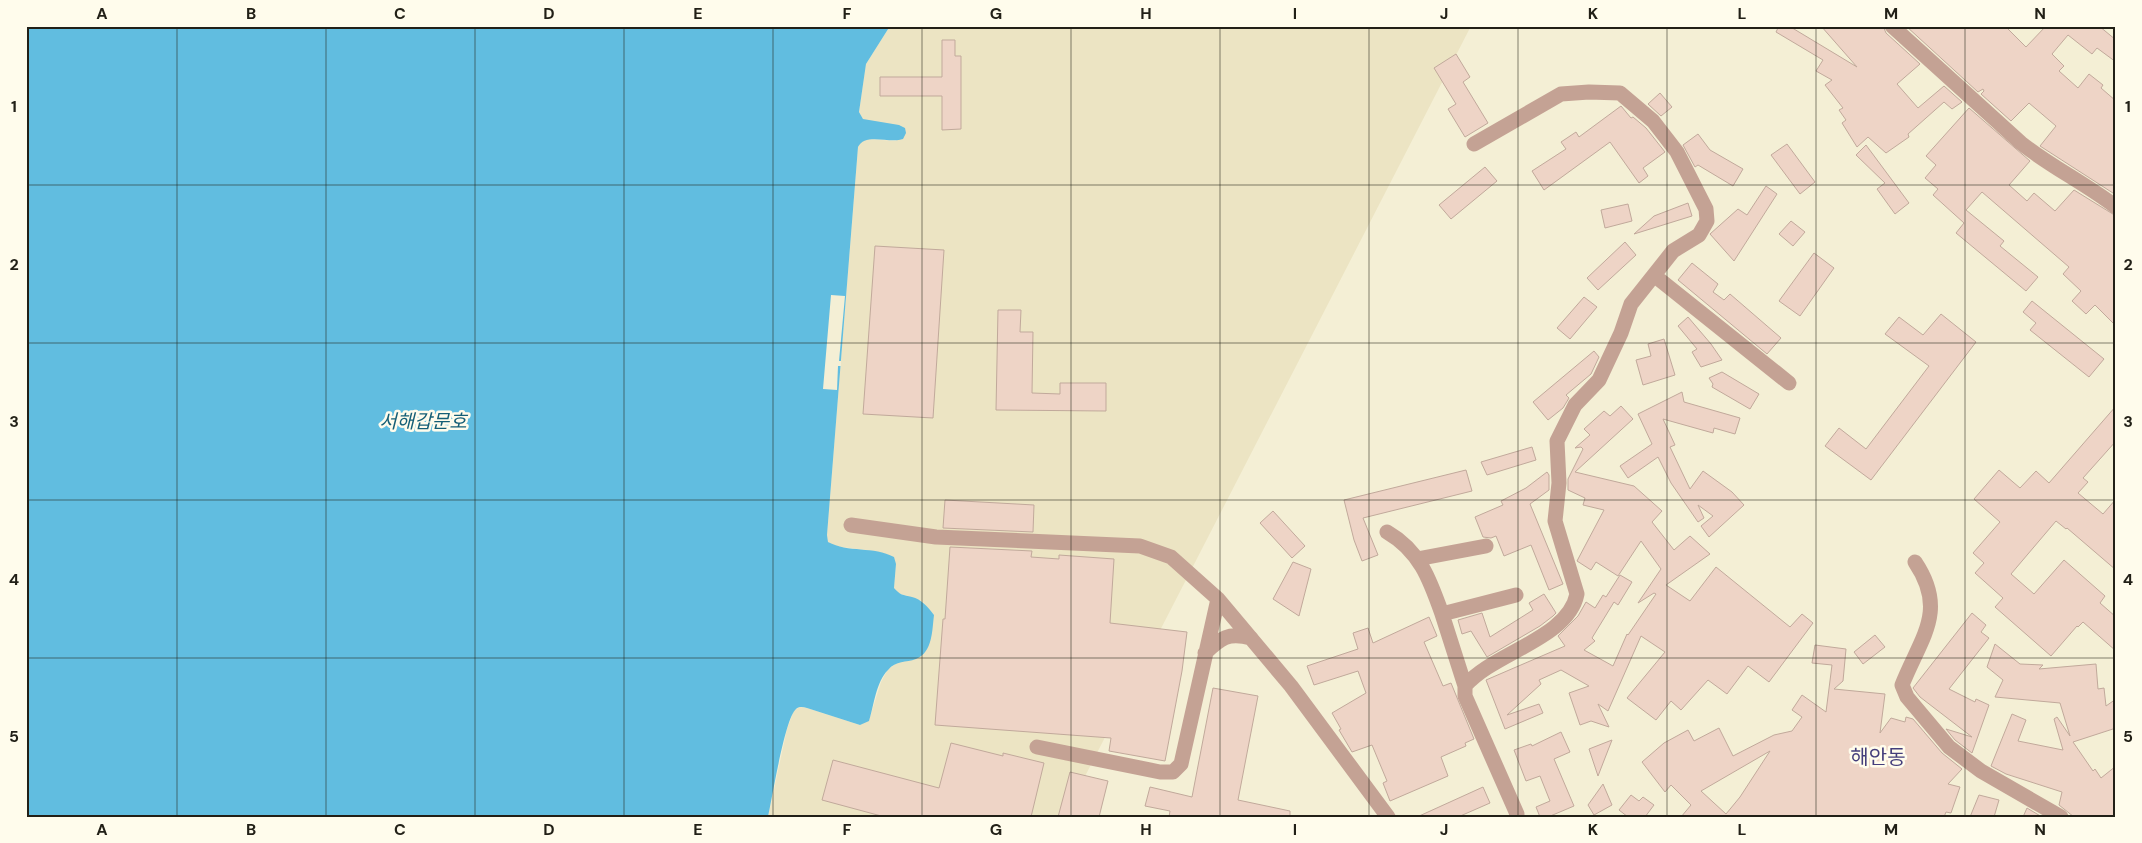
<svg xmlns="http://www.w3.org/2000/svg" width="2142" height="843" viewBox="0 0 2142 843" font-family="'DM Sans','Noto Sans KR',sans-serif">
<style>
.built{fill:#ece4c3}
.water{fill:#61bde0}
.pier{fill:#f4efd5}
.building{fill:#eed4c6;stroke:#c1a99b;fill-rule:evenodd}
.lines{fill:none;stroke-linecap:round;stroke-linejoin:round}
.minor{stroke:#c4a294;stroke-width:15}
.grid{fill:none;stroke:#222017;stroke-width:1;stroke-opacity:0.55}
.labels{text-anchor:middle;stroke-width:5;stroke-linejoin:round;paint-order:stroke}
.water-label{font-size:19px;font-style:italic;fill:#145e76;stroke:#fffcec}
.quarter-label{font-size:20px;fill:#443e7b;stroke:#fffcec}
.neatline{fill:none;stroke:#222017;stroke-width:2}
.grid-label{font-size:16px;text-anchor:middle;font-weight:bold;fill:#222017}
</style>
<rect width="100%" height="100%" fill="#f4efd5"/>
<path class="built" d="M890,26h581l-407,791h-296l19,-88 7,-19 6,-3 7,1 53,17 9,-5 12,-38 7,-13 12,-8 16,-2 18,-44 -12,-14 -24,-8 -4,-5 2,-24 -23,-13 -39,-5 -6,-4 -1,-7 31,-388 2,-5 6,-3 31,2 -34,-22 -4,-7 7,-48z"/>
<path class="water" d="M26,26h864l-24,38 -7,48 4,7 36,6 6,3 1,5 -3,6c-13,5 -38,-7 -45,8l-31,388 1,7c20,11 46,4 66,15l2,7 -2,24c6,7 9,7 18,9 9,2 16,10 22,18 -2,15 -1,37 -18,44 -10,4 -20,1 -28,11 -12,12 -14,35 -19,51l-9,4 -53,-17c-4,-1 -8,-2 -11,1 -11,9 -24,90 -28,108h-742z"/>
<path class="pier" d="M831,295l14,1 -6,65h2v5h-3l-1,24 -14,-1z"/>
<path class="building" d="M1779,26h10l68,41 -36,-41h62l3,7 34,31 -23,20 21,24 26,-22 18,16 -10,7 -8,-7 -36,32 1,3 -23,16 -18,-16 -11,10 -15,-24 4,-3 -7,-10 4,-2 -18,-23 7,-5 -16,-9 7,-11 -47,-28z
M1906,26h99l21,21 20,-21h53l17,14v22l-19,-14 -5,6 -24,-19 -16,19 12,12 -5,5 19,17 11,-14 14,11 -2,3 15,13v94l-76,-49 16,-20 -27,-23 -18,18 -30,-27 3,-3 -1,-2 -5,3z
M942,40h13v16h6v73l-19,1v-34h-62v-19h62z
M1456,54l14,23 -7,5 25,41 -23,14 -17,-28 8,-5 -22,-36z
M1660,93l12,14 -11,9 -13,-12z
M1621,106l10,12 2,-1 13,11 19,24 -22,16 5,8 -9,7 -29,-41 -66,48 -12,-19 34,-22 -5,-7 15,-10 3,5z
M1969,108l61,53 -21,24 18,16 7,-8 21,18 19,-21 42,26v110l-21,-21 -9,9 -14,-13 9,-10 -18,-17 6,-7 -87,-75 -16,18 38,31 -4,5 38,31 -12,14 -70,-58 8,-10 -31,-28 5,-6 -13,-11 11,-13 -10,-9z
M1698,134l12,16 33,19 -10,17 -35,-21 -3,2 -12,-22z
M1787,144l28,38 -15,12 -29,-39z
M1866,145l43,58 -14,11 -18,-25 8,-6 -29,-28z
M1485,167l12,14 -46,38 -12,-14z
M1766,186l11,8 -43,67 -24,-27 28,-25 9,6z
M1688,203l4,13 -58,18 20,-18z
M1628,204l4,17 -27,7 -4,-18z
M1791,221l14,11 -12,14 -14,-12z
M1625,242l11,13 -38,35 -11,-12z
M875,246l69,4 -11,168 -70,-4z
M1814,253l20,15 -34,48 -21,-15z
M1692,263l26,21 -5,8 11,8 6,-6 51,44 -14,16 -89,-74z
M1584,297l13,10 -27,32 -13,-11z
M2032,301l72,58 -15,18 -59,-47 6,-7 -13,-11z
M998,310h23l-1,22h13l-1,61 28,1v-11h46v28l-110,-1z
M1941,314l35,28 -105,138 -46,-34 14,-18 27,21 63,-83 -44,-32 14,-17 24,18z
M1688,317l23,27 11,16 -21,7 -9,-15 5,-3 -19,-23z
M1664,339l11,36 -32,10 -7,-25 15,-4 -3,-12z
M1594,351l5,6 -8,17 -25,21 3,3 -6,10 -15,12 -15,-18z
M1722,372l37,22 -9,15 -38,-22 1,-3 -4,-6z
M1682,392l2,10 56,16 -5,16 -21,-6 -1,5 -50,-14 12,26 -5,2 20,42 13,-18 29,21 12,13 -35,32 -8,-11 12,-10 -15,-11 6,13 -6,4 -27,-39 -13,-26 -30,21 -8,-12 32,-22 -14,-30z
M1621,406l12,13 -58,53 59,14 28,25 -10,11 22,28 16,-14 20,18 -44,31 24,16 26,-34 74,60 12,-13 11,9 -44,59 -21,-16 -21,28 -19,-14 -27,30 -10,-9 -15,19 -29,-22 38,-46 -24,-16 -33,75 -10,-7 11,23 -18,-6 -11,4 -11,-32 20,-7 -28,-16 -22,10 2,4 -34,31 32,-11 4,9 -38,16 -19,-49 79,-34 -7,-10 20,-20 8,-14 9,6 8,-13 3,2 14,-22 12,7 -14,23 -4,-3 -22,36 3,3 -11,9 29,16 14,-32 1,1 28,-41 -2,-1 -16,10 23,-34 -20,-28 -23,35 -22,-14 -5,8 -14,-9 27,-51 -21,-5 2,-7 -17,-8v-11l15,-30 -2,-2 -6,1 15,-13 -6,-6 20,-18 6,5z
M2116,406v35l-33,37 5,4 -10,11 25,21 13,-15v71l-49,-42 -1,1 -10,-8 -45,53 23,20 30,-34 41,36 -5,7 16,14v34l-33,-29 -5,5 -1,-1 -26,30 -56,-49 8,-9 -28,-25 9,-10 -11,-10 27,-31 -26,-23 25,-29 21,18 16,-17 13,12z
M1532,447l4,13 -49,15 -6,-13z
M1466,470l6,21 -109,27 15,37 -16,6 -8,-21 -10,-40z
M1547,472l2,3v15l-19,14 33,80 -14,6 -18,-45 -27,11 -8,-20 -5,2 -8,-1 -8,-20 28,-12 -2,-4 25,-13z
M945,500l89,5 -1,27 -90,-4z
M1273,511l32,35 -13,12 -32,-35z
M950,547l82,4 -1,6 28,2v-4l55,4 -4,64 77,9 -5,39 -17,90 -56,-10 2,-13 -176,-13 8,-106h2z
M1293,562l18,7 -12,47 -26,-17z
M1544,594l12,19 -3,3 -13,10 -53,31 -16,-26 -9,3 -4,-14 24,-7 8,24 43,-27 -4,-7z
M1972,613l14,12 -5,7 8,6 -40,51 26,13 1,-3 13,6 -17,48 -17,-13 -9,-11 26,8 -52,-40 -7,-9z
M1429,617l8,19 -13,6 19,44 8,-3 23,56 -9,4 1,3 -25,11 7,19 -58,25 -7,-18 4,-2 -15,-36 -20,7 -13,-22 2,-1 -9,-16 34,-20 -8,-22 -44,14 -7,-19 51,-17 -5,-16 15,-5 5,15z
M1875,635l10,12 -22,17 -9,-12z
M1995,644l25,20 23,1 -4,4 57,-5 2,25 6,-1 2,18 10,-7v29l-43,14 20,29 2,-2 6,9 15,-12v51h-42l-15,-12 3,-13 -56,-18 -15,-8 21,-52 14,6 -8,21 45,9 -9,-31 3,-2 13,19 -10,-33 -65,-6 8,-17 -16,-13z
M1815,645l31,4 -3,32 -9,8 51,5 -5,39 11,-15 14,4 1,-5 7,2 29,34 20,16 -14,15 12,3 -9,26 -5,-1 -2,5h-263l10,-12 -20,-20 -6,7 -23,-30 22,-19 24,-13 6,11 25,-13 14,28 41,-21 18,-4 10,-14 -10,-7 10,-15 24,17 6,-47 -20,-2zM1770,751l-30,46 -14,17 -25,-23z
M1213,688l45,8 -20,104 52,11v6h-121l1,-6 -25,-5 5,-19 42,10z
M1561,732l9,20 -16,7 20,47 -26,11h-8l-4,-10 14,-6 -10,-25 -14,5 -12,-31 17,-6 1,2z
M1612,740l-14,36 -9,-27z
M951,743l52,13v-3l41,10 -13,54h-146l-63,-17 11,-40 106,28z
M1070,772l38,9 -9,36h-41z
M1603,784l9,21 -18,10 -6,-10z
M1483,787l7,16 -32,14h-41z
M1631,795l8,6 4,-4 11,8 -9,12h-17l-9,-7z
M1979,795l20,5 -5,17h-24z
M2027,808l15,9h-19z"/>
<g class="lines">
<path class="minor" d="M1892,26l129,117c30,24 64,40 95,64
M1474,144l87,-50 28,-2 31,1 33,28 24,31 29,57 1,12 -8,14 -26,16 -42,53 -10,29 -22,47 -24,25 -18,36 2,42 -4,38 22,73c-9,45 -83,58 -112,92v10l52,118 -1,3
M1655,276l134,107
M851,525l85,12 204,9 31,11 47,42 73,87 97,131
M1387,532c33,19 43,48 55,82
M1417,559l69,-13
M1915,562c33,49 6,75 -13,123l5,12 42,50 32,24 80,46
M1205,653c16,-15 23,-21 46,-15
M1465,686l-23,-72 74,-19
M1037,747l123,25h13l8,-8 37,-165"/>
</g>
<path class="grid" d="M177,26v791M326,26v791M475,26v791M624,26v791M773,26v791M922,26v791M1071,26v791M1220,26v791M1369,26v791M1518,26v791M1667,26v791M1816,26v791M1965,26v791M26,185h2090M26,343h2090M26,500h2090M26,658h2090"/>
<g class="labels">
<g class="water-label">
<text x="423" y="428">서해갑문호</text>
</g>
<g class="quarter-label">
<text x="1878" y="764">해안동</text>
</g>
</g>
<rect width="2142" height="843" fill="none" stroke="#fffcec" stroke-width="55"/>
<rect x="28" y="28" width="2086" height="788" class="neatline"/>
<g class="grid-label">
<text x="102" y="19">A</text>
<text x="251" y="19">B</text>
<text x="400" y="19">C</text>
<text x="549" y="19">D</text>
<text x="698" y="19">E</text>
<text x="847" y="19">F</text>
<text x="996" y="19">G</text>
<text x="1146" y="19">H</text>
<text x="1295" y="19">I</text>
<text x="1444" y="19">J</text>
<text x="1593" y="19">K</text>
<text x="1742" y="19">L</text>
<text x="1891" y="19">M</text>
<text x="2040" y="19">N</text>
<text x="14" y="112">1</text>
<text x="2128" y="112">1</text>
<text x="14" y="270">2</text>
<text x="2128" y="270">2</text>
<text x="14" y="427">3</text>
<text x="2128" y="427">3</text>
<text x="14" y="585">4</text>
<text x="2128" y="585">4</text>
<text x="14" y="742">5</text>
<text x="2128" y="742">5</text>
<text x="102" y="835">A</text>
<text x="251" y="835">B</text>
<text x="400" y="835">C</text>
<text x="549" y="835">D</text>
<text x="698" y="835">E</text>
<text x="847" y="835">F</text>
<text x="996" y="835">G</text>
<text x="1146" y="835">H</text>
<text x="1295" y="835">I</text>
<text x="1444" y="835">J</text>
<text x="1593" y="835">K</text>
<text x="1742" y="835">L</text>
<text x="1891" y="835">M</text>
<text x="2040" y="835">N</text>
</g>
</svg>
